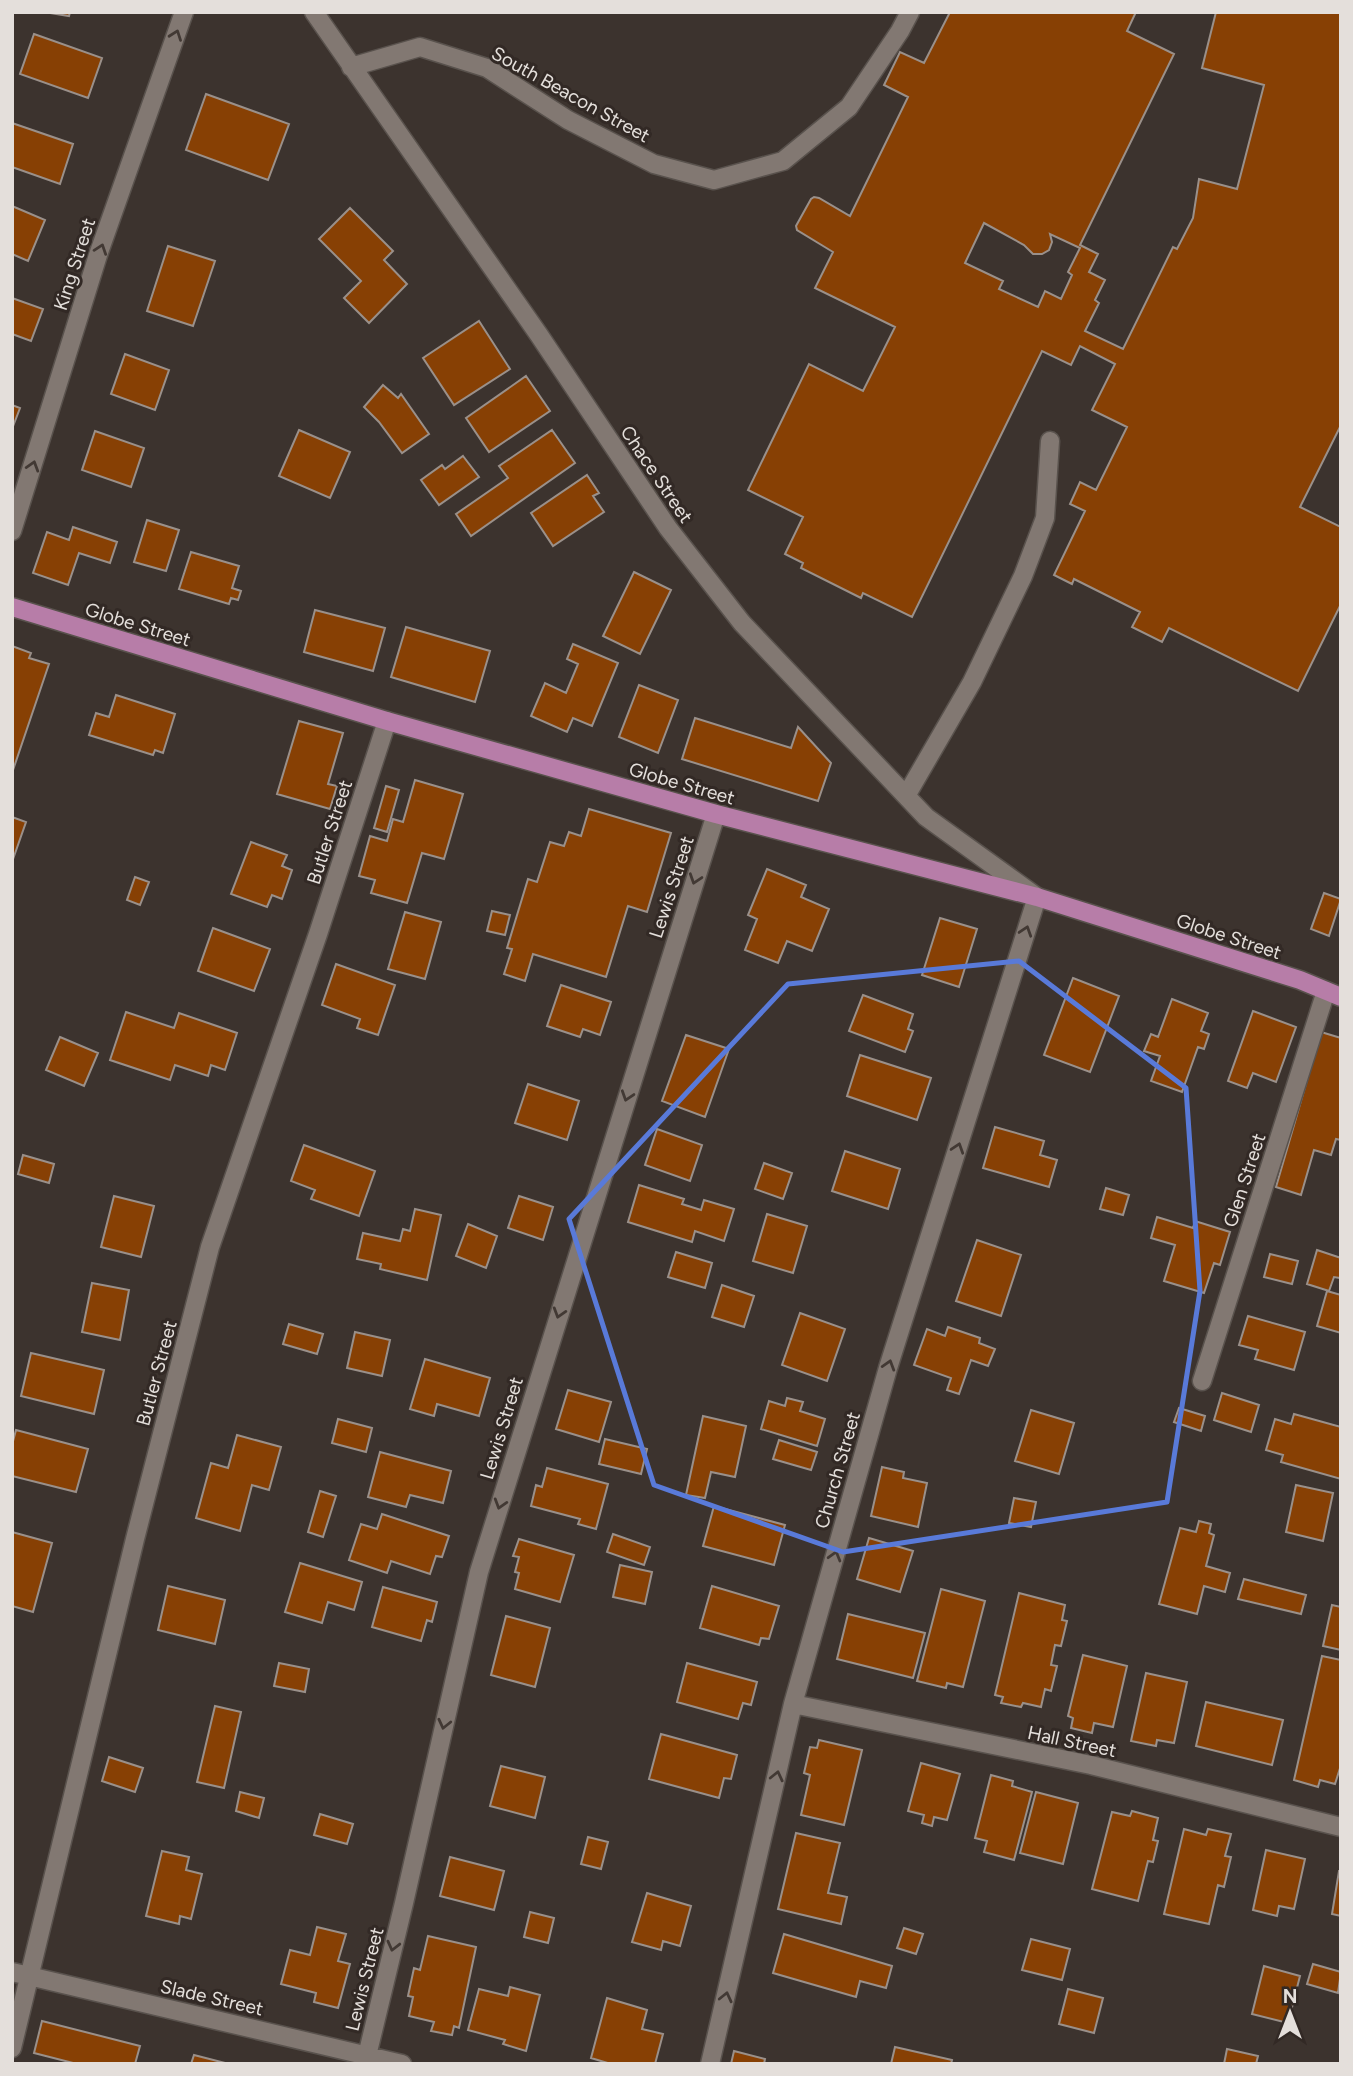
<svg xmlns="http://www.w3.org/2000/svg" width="1353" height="2076" viewBox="0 0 1353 2076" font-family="Figtree,sans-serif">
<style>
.building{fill:#874004;stroke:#9a908a;stroke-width:2;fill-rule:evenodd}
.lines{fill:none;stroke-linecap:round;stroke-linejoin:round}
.minor-casing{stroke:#59524d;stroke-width:21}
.major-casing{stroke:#59524d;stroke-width:21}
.minor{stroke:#827872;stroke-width:18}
.major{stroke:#b77da8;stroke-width:18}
.oneway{stroke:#423934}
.marked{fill:none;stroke:#597ad9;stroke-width:5;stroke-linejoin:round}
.labels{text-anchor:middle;stroke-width:6;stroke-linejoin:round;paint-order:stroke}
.street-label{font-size:19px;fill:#e4dfdb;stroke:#322925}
</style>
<rect width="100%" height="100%" fill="#3c332e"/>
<path class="building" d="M44,12h26l-1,4z
M950,12h186l-9,19 47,23 -94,191 18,9 -9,18 16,8 -10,20 4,3 -14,28 38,18 50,-102 4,2 16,-31 6,-39 38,10 27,-104 -62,-17 14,-56h125v413l-41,82 41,20v77l-43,87 -129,-63 -7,14 -30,-15 8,-15 -66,-33 -2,5 -18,-9 31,-64 -15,-7 10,-22 16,8 31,-63 -35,-17 23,-46 -35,-18 -9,19 -29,-14 -130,266 -49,-24 -2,5 -60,-30 2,-5 -18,-9 18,-37 -55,-27 61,-126 54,27 32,-64 -80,-39 18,-36 -36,-22 -1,-4 15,-27 3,-2 5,1 31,18 58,-119 -24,-12 16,-33 24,11zM984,223l40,22 9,9h9l7,-4 3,-8 -2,-8 30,14 -12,24 4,3 -11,24 -16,-8 -7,16 -39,-18 4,-8 -38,-18z
M34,34l68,24 -14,40 -68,-24z
M206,94l83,30 -21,56 -82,-30z
M12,123l61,21 -13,40 -48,-17z
M12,206l33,14 -17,41 -16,-7z
M350,208l43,43 -9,9 23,24 -38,39 -25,-25 17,-17 -42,-42z
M168,246l47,15 -22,65 -46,-15z
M12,298l31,11 -12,32 -19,-7z
M479,321l31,48 -56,36 -31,-47z
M125,354l44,16 -14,40 -44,-16z
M526,376l24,35 -61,41 -23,-34z
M383,385l15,13 3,-4 28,40 -27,19 -23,-31 -15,-15z
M12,405l8,3 -8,21z
M299,430l51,22 -20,46 -51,-22z
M552,430l23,33 -104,73 -15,-22 52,-36 -9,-12z
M95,431l49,17 -13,39 -49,-17z
M463,456l16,21 -40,28 -18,-25 21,-15 3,4z
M587,475l12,18 -6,3 11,16 -51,34 -22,-33z
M147,520l32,10 -13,41 -32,-9z
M73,527l44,15 -7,21 -31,-10 -11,32 -35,-12 14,-41 22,8z
M191,552l48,14 -7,22 9,3 -3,9 -7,-2 -2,6 -50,-15z
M634,572l37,18 -31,64 -37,-18z
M315,610l70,18 -12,43 -69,-19z
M406,627l84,24 -15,51 -84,-25z
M573,644l45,19 -26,63 -19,-8 -6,14 -36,-16 14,-33 21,10 12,-29 -11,-5z
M12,646l19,7 -2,5 20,6 -37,109z
M639,685l39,15 -20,53 -39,-16z
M116,695l59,19 -12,39 -8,-3 -2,5 -64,-20 7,-22 13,4z
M695,718l96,30 7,-21 33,36 -13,38 -136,-42z
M299,721l44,12 -15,51 9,2 -7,23 -53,-15z
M415,780l48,14 -19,65 -22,-6 -15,50 -36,-10 4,-13 -16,-4 11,-40 17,5 6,-22 10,3z
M386,786l13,4 -12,42 -13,-4z
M589,809l82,24 -24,79 -19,-6 -22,71 -73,-23 -8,27 -21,-7 8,-25 -5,-1 21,-69 9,3 13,-40 14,4 5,-14 12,4z
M12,817l14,5 -14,40z
M251,842l36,13 -5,11 10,4 -10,29 -10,-4 -5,12 -36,-13z
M767,869l39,16 -5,12 28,12 -17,42 -25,-10 -9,22 -33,-13 12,-31 -9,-4z
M135,877l14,5 -9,23 -13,-5z
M1324,893l17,6 -12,37 -18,-7z
M492,911l18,4 -5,20 -18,-4z
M405,912l36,10 -16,57 -37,-10z
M940,918l37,11 -18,58 -37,-12z
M213,928l57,21 -16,42 -56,-20z
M336,964l59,21 -17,50 -21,-7 3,-9 -38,-14z
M1073,978l46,18 -29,76 -46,-17z
M561,985l50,17 -11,33 -17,-6 -3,8 -33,-11z
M863,995l50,19 -5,15 5,2 -8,21 -56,-21z
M1172,999l36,14 -7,18 8,3 -5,15 -6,-2 -16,45 -31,-11 9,-25 -16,-5 7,-17 7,3z
M1253,1011l43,16 -20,55 -23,-9 -6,15 -19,-7z
M126,1012l48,16 5,-15 58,20 -12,37 -14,-5 -3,11 -33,-11 -5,15 -60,-20z
M1321,1032l20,6v102l-5,-1 -5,16 -17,-5 -13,45 -25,-8z
M686,1035l43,14 -24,68 -43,-16z
M60,1037l38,16 -14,33 -38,-16z
M860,1055l71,23 -14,42 -70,-24z
M528,1084l51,17 -12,39 -52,-17z
M995,1127l49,14 -4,14 17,5 -8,27 -66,-19z
M657,1129l45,16 -12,36 -45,-16z
M304,1145l71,26 -16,45 -48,-17 4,-9 -24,-9z
M845,1151l55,18 -12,40 -56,-18z
M23,1155l31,9 -5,19 -31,-9z
M764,1163l28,10 -9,26 -28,-10z
M639,1185l45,14 -2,5 19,6 3,-10 30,9 -10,32 -29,-10 -3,11 -64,-20z
M1106,1188l23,7 -6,20 -23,-6z
M114,1196l40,10 -13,51 -40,-10z
M519,1196l34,11 -10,33 -35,-12z
M415,1209l26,6 -14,65 -47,-11 1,-5 -24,-5 6,-26 37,8 3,-12 7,2z
M767,1214l40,12 -14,47 -40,-12z
M1157,1217l36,11 2,-7 35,11 -10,33 -6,-2 -10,30 -40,-12 11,-36 -24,-7z
M468,1224l29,12 -11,32 -30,-12z
M977,1240l44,15 -20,61 -45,-15z
M1317,1250l24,8 -1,20 -6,-1 -5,14 -22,-7z
M676,1252l36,11 -7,25 -37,-11z
M1270,1254l28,7 -6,23 -28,-7z
M92,1283l37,7 -9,50 -38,-8z
M722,1285l32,11 -10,31 -32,-10z
M1327,1291l14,4v38l-24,-7z
M800,1313l45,16 -18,52 -45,-16z
M1248,1316l57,16 -11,38 -39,-11 3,-9 -19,-5z
M289,1324l34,10 -6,20 -34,-10z
M948,1327l32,11 -1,5 16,6 -7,17 -17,-6 -12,34 -12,-4 4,-12 -37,-13 13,-36 18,7z
M355,1332l35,8 -8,36 -35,-8z
M31,1353l73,17 -10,44 -73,-18z
M425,1359l65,19 -11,38 -42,-12 -3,12 -24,-7z
M568,1390l43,12 -12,40 -43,-13z
M1222,1393l37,12 -8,27 -37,-12z
M787,1398l16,4 -3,9 25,8 -8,27 -56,-17 8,-28 16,5z
M1179,1408l26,8 -4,15 -27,-9z
M1031,1410l43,13 -15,51 -44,-13z
M1294,1414l47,13v52l-60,-17 2,-7 -17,-5 9,-31 16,5z
M703,1416l43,10 -11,51 -24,-5 -6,26 -19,-3z
M338,1419l34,9 -6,24 -34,-9z
M16,1430l72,19 -12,43 -64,-16v-31z
M237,1435l44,12 -12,43 -17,-5 -12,46 -44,-13 15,-55 17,5z
M605,1439l42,10 -6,25 -42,-10z
M779,1440l38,12 -6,18 -38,-11z
M380,1452l71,19 -8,32 -33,-8 -4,12 -38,-10z
M882,1467l22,5 -1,6 24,5 -9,44 -47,-11z
M547,1468l61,16 -12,45 -18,-5 2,-5 -49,-13 5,-21 6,2z
M1296,1485l37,8 -10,48 -37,-9z
M320,1491l16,5 -13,41 -15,-5z
M1014,1498l22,4 -5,25 -22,-4z
M714,1506l71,19 -11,40 -71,-19z
M382,1514l67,22 -7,21 -6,-1 -6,18 -39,-13 -4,12 -38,-13 12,-36 16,5z
M1199,1521l12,3 -2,9 5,2 -8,31 24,7 -5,19 -21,-6 -7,28 -38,-10 21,-76 16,4z
M12,1532l40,11 -19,69 -21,-6z
M613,1534l37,13 -6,18 -37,-13z
M869,1538l44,13 -13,41 -43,-13z
M519,1539l55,16 -14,47 -45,-13 4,-16 -4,-1 4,-15 -6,-1z
M300,1563l62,19 -8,28 -26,-8 -6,21 -37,-11z
M620,1565l32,7 -7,32 -32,-7z
M1244,1579l62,16 -5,19 -63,-15z
M168,1586l57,14 -10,44 -57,-14z
M712,1586l67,20 -10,33 -8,-1 -2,7 -59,-17z
M383,1587l54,15 -5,20 -5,-2 -6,21 -49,-14z
M941,1589l44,12 -22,86 -16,-4 -1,5 -29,-7z
M1019,1593l46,12 -3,15 5,1 -6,25 -6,-1 -4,20 6,1 -6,25 -6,-2 -4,18 -18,-4 -2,4 -20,-4 2,-6 -8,-2z
M1332,1605l9,2v43l-18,-4z
M848,1614l77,19 -12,45 -76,-19z
M506,1616l44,12 -15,59 -44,-12z
M1083,1655l44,11 -14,61 -19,-4 -2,10 -21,-5 2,-10 -5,-2z
M1322,1656l19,4v105l-6,19 -15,-4 -2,7 -24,-7z
M279,1663l30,6 -4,23 -31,-6z
M687,1663l70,19 -6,23 -8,-2 -5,16 -61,-17z
M1146,1673l41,9 -13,61 -17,-3 -1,6 -25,-5z
M1206,1702l77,18 -11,45 -76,-19z
M215,1706l26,6 -17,76 -27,-6z
M661,1734l76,21 -6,24 -7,-1 -5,20 -70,-19z
M819,1740l43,10 -18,75 -43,-10 9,-40 -6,-2 6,-26 7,1z
M109,1757l34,11 -8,24 -33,-11z
M921,1763l39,11 -13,46 -13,-3 -2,9 -10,-3 2,-8 -16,-4z
M501,1766l44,11 -10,41 -45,-12z
M991,1775l22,6 -1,5 20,6 -18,68 -30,-8 3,-11 -12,-3z
M240,1792l24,6 -5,20 -23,-7z
M1036,1792l42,11 -15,61 -43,-11z
M1132,1811l26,7 -5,22 5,1 -5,21 -5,-1 -10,40 -46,-12 20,-77 18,4z
M320,1814l33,10 -6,20 -33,-9z
M1184,1829l22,6 2,-6 23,5 -6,22 6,1 -7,30 -6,-2 -9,39 -45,-10z
M796,1833l44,10 -12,50 19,4 -6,27 -63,-15z
M588,1837l20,5 -7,27 -20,-5z
M1266,1850l39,9 -11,50 -15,-3 -2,10 -24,-6z
M162,1851l27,6 -3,13 16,4 -11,45 -11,-3 -1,8 -33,-8z
M450,1857l54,14 -10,39 -54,-14z
M1339,1871h2v45l-9,-2z
M647,1893l44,13 -11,40 -17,-5 -2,9 -29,-8z
M530,1912l24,6 -6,25 -24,-6z
M317,1927l29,7 -8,27 12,3 -12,44 -24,-6 2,-9 -35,-9 9,-34 20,5z
M904,1928l19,6 -7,20 -19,-6z
M784,1934l108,32 -6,22 -26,-7 -4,16 -83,-24z
M428,1936l48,11 -17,81 -5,-2 -2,9 -21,-4 3,-9 -25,-6 4,-19 -5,-1 6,-28 6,2z
M1031,1939l39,10 -8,31 -40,-10z
M1313,1964l28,8 -3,21 -31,-9z
M1264,1966l36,10 -12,47 -36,-9z
M510,1987l30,8 -14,56 -23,-7 2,-4 -37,-10 11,-41 29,7z
M1068,1989l35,9 -9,35 -35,-9z
M607,1998l40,12 -5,19 21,5 -8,30h-44l-20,-6z
M42,2021l98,25 -5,18h-58l-43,-11z
M895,2047l57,13 -1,4h-60z
M1227,2049l31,7 -2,8h-32z
M734,2051l31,8 -1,5h-33z
M194,2055l35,9h-38z"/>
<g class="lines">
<defs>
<path id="minor" d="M314,12l225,323 129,193 74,95 184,194 111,80 -149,471 -95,336 -83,360
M351,67l69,-20 67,21 81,52 86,44 60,16 69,-19 66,-54 51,-76 10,-19
M12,531l86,-276 86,-243
M906,796l66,-114 51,-106 22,-58 5,-77
M1202,1381l124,-390
M793,1704l298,61 250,62
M12,1972l390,92
M12,2048l123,-509 75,-292 108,-313 69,-213
M365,2064l39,-161 75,-331 237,-758"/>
<path id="major" d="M12,607l375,114 329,93 321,83 263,83 41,17"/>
</defs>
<use href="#minor" class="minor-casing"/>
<use href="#major" class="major-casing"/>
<use href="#minor" class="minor"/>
<use href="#major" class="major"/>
</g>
<defs><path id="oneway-chevron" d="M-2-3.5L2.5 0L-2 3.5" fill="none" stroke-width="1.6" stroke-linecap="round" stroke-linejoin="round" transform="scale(1.75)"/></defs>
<g class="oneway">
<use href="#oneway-chevron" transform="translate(176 35) rotate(-70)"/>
<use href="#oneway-chevron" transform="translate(101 249) rotate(-71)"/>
<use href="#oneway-chevron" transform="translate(33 466) rotate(-73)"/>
<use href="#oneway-chevron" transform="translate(695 879) rotate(108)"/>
<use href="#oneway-chevron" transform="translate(1026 931) rotate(-72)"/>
<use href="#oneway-chevron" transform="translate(627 1096) rotate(108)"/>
<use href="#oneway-chevron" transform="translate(958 1148) rotate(-72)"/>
<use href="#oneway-chevron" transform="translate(559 1313) rotate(107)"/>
<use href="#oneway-chevron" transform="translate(889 1365) rotate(-73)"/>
<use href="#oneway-chevron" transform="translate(500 1504) rotate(107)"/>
<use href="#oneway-chevron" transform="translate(835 1556) rotate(-74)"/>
<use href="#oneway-chevron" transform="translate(444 1724) rotate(103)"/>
<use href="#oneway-chevron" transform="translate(777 1776) rotate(-77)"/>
<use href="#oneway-chevron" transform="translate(393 1946) rotate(104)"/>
<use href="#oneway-chevron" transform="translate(726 1997) rotate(-77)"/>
</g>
<path class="marked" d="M1019,961l167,127 14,203 -33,211 -324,50 -189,-67 -85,-266 219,-235z"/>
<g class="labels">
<g class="street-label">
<text transform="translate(571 94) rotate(29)" y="7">South Beacon Street</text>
<text transform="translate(74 264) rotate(-72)" y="7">King Street</text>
<text transform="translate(657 474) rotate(56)" y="7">Chace Street</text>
<text transform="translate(138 624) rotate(17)" y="7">Globe Street</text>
<text transform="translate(682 783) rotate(16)" y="7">Globe Street</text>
<text transform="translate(329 832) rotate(-72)" y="7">Butler Street</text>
<text transform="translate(671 887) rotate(-72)" y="7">Lewis Street</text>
<text transform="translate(1229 936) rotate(18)" y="7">Globe Street</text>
<text transform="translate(1244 1180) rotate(-72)" y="7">Glen Street</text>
<text transform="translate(156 1373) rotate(-75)" y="7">Butler Street</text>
<text transform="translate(501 1428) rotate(-73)" y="7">Lewis Street</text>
<text transform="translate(837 1470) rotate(-74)" y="7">Church Street</text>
<text transform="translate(1072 1741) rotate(12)" y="7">Hall Street</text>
<text transform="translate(364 1979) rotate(-76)" y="7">Lewis Street</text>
<text transform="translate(212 1997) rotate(13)" y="7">Slade Street</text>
</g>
</g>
<rect width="1353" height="2076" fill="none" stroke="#e4dfdb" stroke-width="28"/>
<g transform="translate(1290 2013)" stroke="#322925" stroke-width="5" paint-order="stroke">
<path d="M0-5L12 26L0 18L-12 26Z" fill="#e4dfdb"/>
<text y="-10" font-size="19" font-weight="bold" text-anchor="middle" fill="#e4dfdb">N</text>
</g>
</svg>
